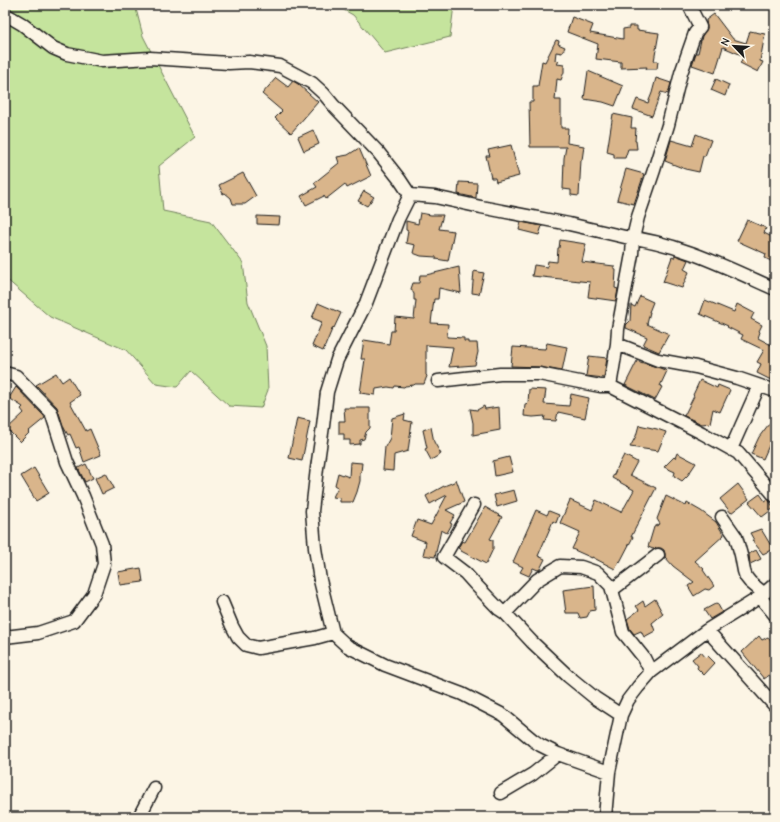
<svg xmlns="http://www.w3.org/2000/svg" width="780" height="822" viewBox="0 0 780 822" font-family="'Comic Neue',sans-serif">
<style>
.green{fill:#c5e49d;stroke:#70805c}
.building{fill:#d9b58b;stroke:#1c1c1c}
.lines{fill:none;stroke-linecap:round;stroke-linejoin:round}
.minor-casing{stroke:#1c1c1c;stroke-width:15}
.minor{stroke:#fcf5e5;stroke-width:12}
</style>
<rect width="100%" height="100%" fill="#fcf5e5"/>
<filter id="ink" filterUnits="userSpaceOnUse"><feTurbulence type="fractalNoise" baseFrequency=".025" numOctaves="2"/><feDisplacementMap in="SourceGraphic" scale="8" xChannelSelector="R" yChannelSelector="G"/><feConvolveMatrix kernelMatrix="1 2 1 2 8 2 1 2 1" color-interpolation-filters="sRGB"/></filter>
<g filter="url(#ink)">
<path class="green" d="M5,5h130l8,31 52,101 -36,29 4,45 48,10 32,42 5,39 18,44 2,44 -7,18 -32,-2 -38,-35 -14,16 -21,-3 -30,-34 -76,-33 -45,-39z
M335,5h119l-4,32 -65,16 -32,-38z"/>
<path class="building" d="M714,14l19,25 13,4 4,-12 15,3 -5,27 3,1 -5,10 -18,-9 4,-7 -21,-9 -8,26 -23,-8 4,-12h2l4,-17 5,-8 -1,-8z
M572,17l21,8 -3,8 33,6v-10l6,-1v-2h8v4l22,3 -5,28h4l-1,8h-11l1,-2 -26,1v-6l-25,-3 2,-15 -31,-12z
M556,40l3,1 -1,3 7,3 -3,6 -6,-1 -1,8 4,1 -2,3 7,1v7l-3,8 -4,-1 -2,21h6v28h7l-1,15 17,3 -2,14h-1l-2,36 -8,-1v-5l-8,-1 1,-31 2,-11h-36l-1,-45h4v-16h5l4,-25 3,1z
M588,71l35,15 -8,20 -12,-4 -19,-3z
M276,78l12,9 5,-6 5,3 20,18 -27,31 -16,-15 7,-7 -20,-17z
M656,78l15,5 -3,11 -7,-2 -9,24 -19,-7 4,-10 11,4 4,-10z
M716,79l13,6 -4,11 -14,-6z
M613,114l19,4 -1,10h5l-1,13h1l1,8h-9l-3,9h-11v-4l-7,-2z
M313,130l6,14 -15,7 -6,-14z
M696,134l15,6 -6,16h-2l-4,16 -14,-3 -20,-8 6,-21 21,6z
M511,145l8,31 -23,6 -1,-4h-4l-5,-22h4l-2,-6z
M359,148l12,28 -24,12 -2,-4 -19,15 -2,-3 -18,9 -5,-9 16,-9 -3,-4 25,-20 -2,-6 11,-2z
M626,169l18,5 -10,30 -17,-4z
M243,173l13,23 -11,8h-12l-2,-6 -6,-5 -2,1 -4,-9z
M459,182l18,1 -1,15 -18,-4z
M364,191l10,6 -7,9 -9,-5z
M420,213l11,2h12l-4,14 15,2 -6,30 -12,-2v-2l-15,-1 -8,-3 2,-8 -9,-2 2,-12 -2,-1v-9l12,3z
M257,216l23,1 -1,8 -22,-1z
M747,220l19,8 -2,5 10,5 1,-3v28l-10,-5 1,-4 -29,-13z
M521,222l21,4 -3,9 -20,-5z
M560,240l26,4 -4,18 32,4v3l2,1 -1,18 3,1 -2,12 -28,-4 2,-15 -58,-6 2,-11 13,2 1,-6 9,1 1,-14h1z
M675,255l13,5 -4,9 5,3 -7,16 -19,-6 9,-25 2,1z
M459,267l2,26 -22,-5 -1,11h-4l-3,24 17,1 -1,13 17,1v3h4v2h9l1,9 -3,13 -26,2 4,-20 -27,-2v30l1,1 -3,8h-9l-1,1 -9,1 -1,1 -9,-1 -1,2 -6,-1 -12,2 -1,6 -15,-2 5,-34h-4l3,-19 25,4 2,-13h3l1,-14 19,2 2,-19h-2v-6l-3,-5 2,-6h6l1,-8h6z
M474,271l10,2 -5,21 -7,-1z
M640,296l13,6 -4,10h1l-3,12 22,10 -10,18 -16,-7 4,-8 -21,-9v-3l4,-4 1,-16 4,2z
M705,300l29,12 3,-8 17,9 -3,6 11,6 -3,6 1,1 -2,6 17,9v25l-4,8 -14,-7 4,-9 -4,-2 7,-12 -23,-11 2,-4 -16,-8 1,-1 -28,-12z
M318,303l23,10 -7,15 -1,-1 -10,24 -11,-5 10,-24 -10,-4z
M547,343l20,4 -5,24 -22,-4 -29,-1 2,-19 32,2z
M589,356l18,2 -3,20 -18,-2z
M637,361l23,7 7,3 -7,15 2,1 -7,13 -30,-15z
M56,373l6,9 7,-5 11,18 -10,7 16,29 4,-2 11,26 -17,7 -5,-15 -3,1 -6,-14 -2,1 -4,-7 -7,-21 -21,-22z
M700,380l17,8 1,-3 12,5 -10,22 -7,-3 -3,14 -8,1 -18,-8 10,-20 -1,-1z
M16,387l28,29 1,2 -16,13 1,1 -10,10 -13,-13 17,-16 -3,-4 2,-2 -14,-9z
M529,389l17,1 -2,14 25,2 2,-12 18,4 -4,20 -27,-6 -2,9 -12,-1 1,-4 -12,1 -9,-1 1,-12 3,-1z
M484,406l1,3 14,-2 1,23 -27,5v-12l-3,-14 7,1z
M344,408h26v20l-4,4 -2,7 -4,1v4l-10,1v-5h-6v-6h-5v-13h6z
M405,414l-1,6 8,2 -4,29 -14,4 -1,16 -10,-1 2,-23 5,-9 2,-20z
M775,416v16l-12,27 -12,-5 8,-17z
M297,418l13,3 -8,40 -13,-3z
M639,425l18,4 9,3 -8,19 -28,-4 6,-11z
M431,427l3,15 7,12 -10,6 -6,-11 2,-1 -4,-18z
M677,453l19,10 -8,12 -6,6 -8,-5 1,-4 -11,-5 10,-10 1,1z
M624,455l13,7 -7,13 26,13 -25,49h2l-13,25 -1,-1 -4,8 -23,-12v1l-20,-9 8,-17 -20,-9 10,-23 22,10 4,-10 25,12 2,-4h1l10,-18 -22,-12z
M509,457l4,15 -18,4 -2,-15z
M350,462l12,1 -1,9h-1v9l-3,11 -4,10h-13v-4l-7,-1 5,-10 -3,-2 3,-12 11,4z
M86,464l7,14 -8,4 -7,-14z
M34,468l15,25 -13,8 -15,-25z
M106,473l8,15 -12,6 -7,-16z
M456,479l8,23 -18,8 9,5 -5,8 2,1 -5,9 -6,-3 -6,27 -12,-2 3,-13 -15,-6 6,-16 14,5 16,-30 -17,9 -4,-8 18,-10 10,-4z
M738,484l11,15 -18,14 -11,-14z
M514,490l3,11 -20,6 -3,-12z
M760,494l5,7 3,-2 6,9 -12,9 -13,-15z
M666,496l20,10 1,-3 14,8 15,11 8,13 -29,26 9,8 -1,1 11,16 -5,4 -4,-1 -11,7 -6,-10 6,-4 -21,-16 -8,-9v-3l-1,-4 -3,-2h-4l-4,1 -5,-2 6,-20 6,-3 -3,-5z
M485,507l17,10 -12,22 3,1v9l-7,15 -25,-13v-1l-3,-2 4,-7 3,1z
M536,510l11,5 2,-4 10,4 -3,8 -3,-2 -15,35 7,3 -5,10 -2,1 -5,-2 -4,8 -9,-4 3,-5 -10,-5z
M761,529l12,20 -10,5 -11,-14h2l-4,-7z
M756,550l5,9 -11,5 -1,-10z
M141,568l2,14 -23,3 -2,-13z
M594,586l1,24 -5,1 -3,6 -7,1 -2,-5h-12l-3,-23z
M655,599l8,15 -11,9 3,8 -11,6 -3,-6 -7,3 -4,-5 -3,-10 12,-9 -3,-4 7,-5 2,5z
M717,603l5,9 -12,7 -6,-9z
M759,636l3,4 6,-3 7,10v7l-5,3 5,8v6l-11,8 -22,-27z
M701,652l5,6 2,-2 7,7 -11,12 -7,-7 1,-2 -6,-7z"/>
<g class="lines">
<defs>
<path id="minor" d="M5,14l17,10 31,24 14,6 35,7 48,-3 79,5 20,-1 31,4 32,17 12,11 10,12 44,46 22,28 10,15
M617,344l41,16 38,7 41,11 38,13
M5,373l11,3 35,36 16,50 16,34 19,48 2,20 -10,30 -20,27 -36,12 -33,4
M438,381l62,-7h39l61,12h10l92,47 36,20 37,43
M610,386l7,-42 1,-15 14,-75 1,-16 5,-21 16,-47 14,-45 13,-52 14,-40 5,-6 -11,-22
M731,449l28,-63
M474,505l-30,52 21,16 9,10 25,26 6,4 27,29 36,34 27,22 26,17
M722,517l14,20 5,18 3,16 2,6 4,5 12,10 -2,5 15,18
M612,590l46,-35
M222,602l10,24 6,11 8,8 12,3 57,-10 18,-5
M505,613l32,-33 23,-14 21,1 17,6 13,13 12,46 21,26 7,14
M707,630l68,76
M609,772l-51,-18 -18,-9 -7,-5 -30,-25 -41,-21 -77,-29 -38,-19 -14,-13 -13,-53 -5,-32 -3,-37 5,-43 6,-42 4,-34 10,-32 29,-57 32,-84 12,-24 25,2 46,10 88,17 56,13c52,5 103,31 150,52
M501,793l32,-19 25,-20
M139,817l15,-29
M605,817l4,-45 12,-57 7,-15 10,-13 13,-15 56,-42 53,-33 15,-13"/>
</defs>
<use href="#minor" class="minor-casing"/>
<use href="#minor" class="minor"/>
</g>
</g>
<rect width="780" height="822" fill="none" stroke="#fcf5e5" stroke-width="20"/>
<rect x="10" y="10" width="760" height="802" fill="none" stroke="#1c1c1c" stroke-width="1.5" filter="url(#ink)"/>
<g transform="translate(734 46) rotate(295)" stroke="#fcf5e5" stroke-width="3" paint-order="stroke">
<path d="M0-3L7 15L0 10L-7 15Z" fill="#1c1c1c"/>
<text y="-6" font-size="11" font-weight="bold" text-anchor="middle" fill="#1c1c1c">N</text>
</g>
</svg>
